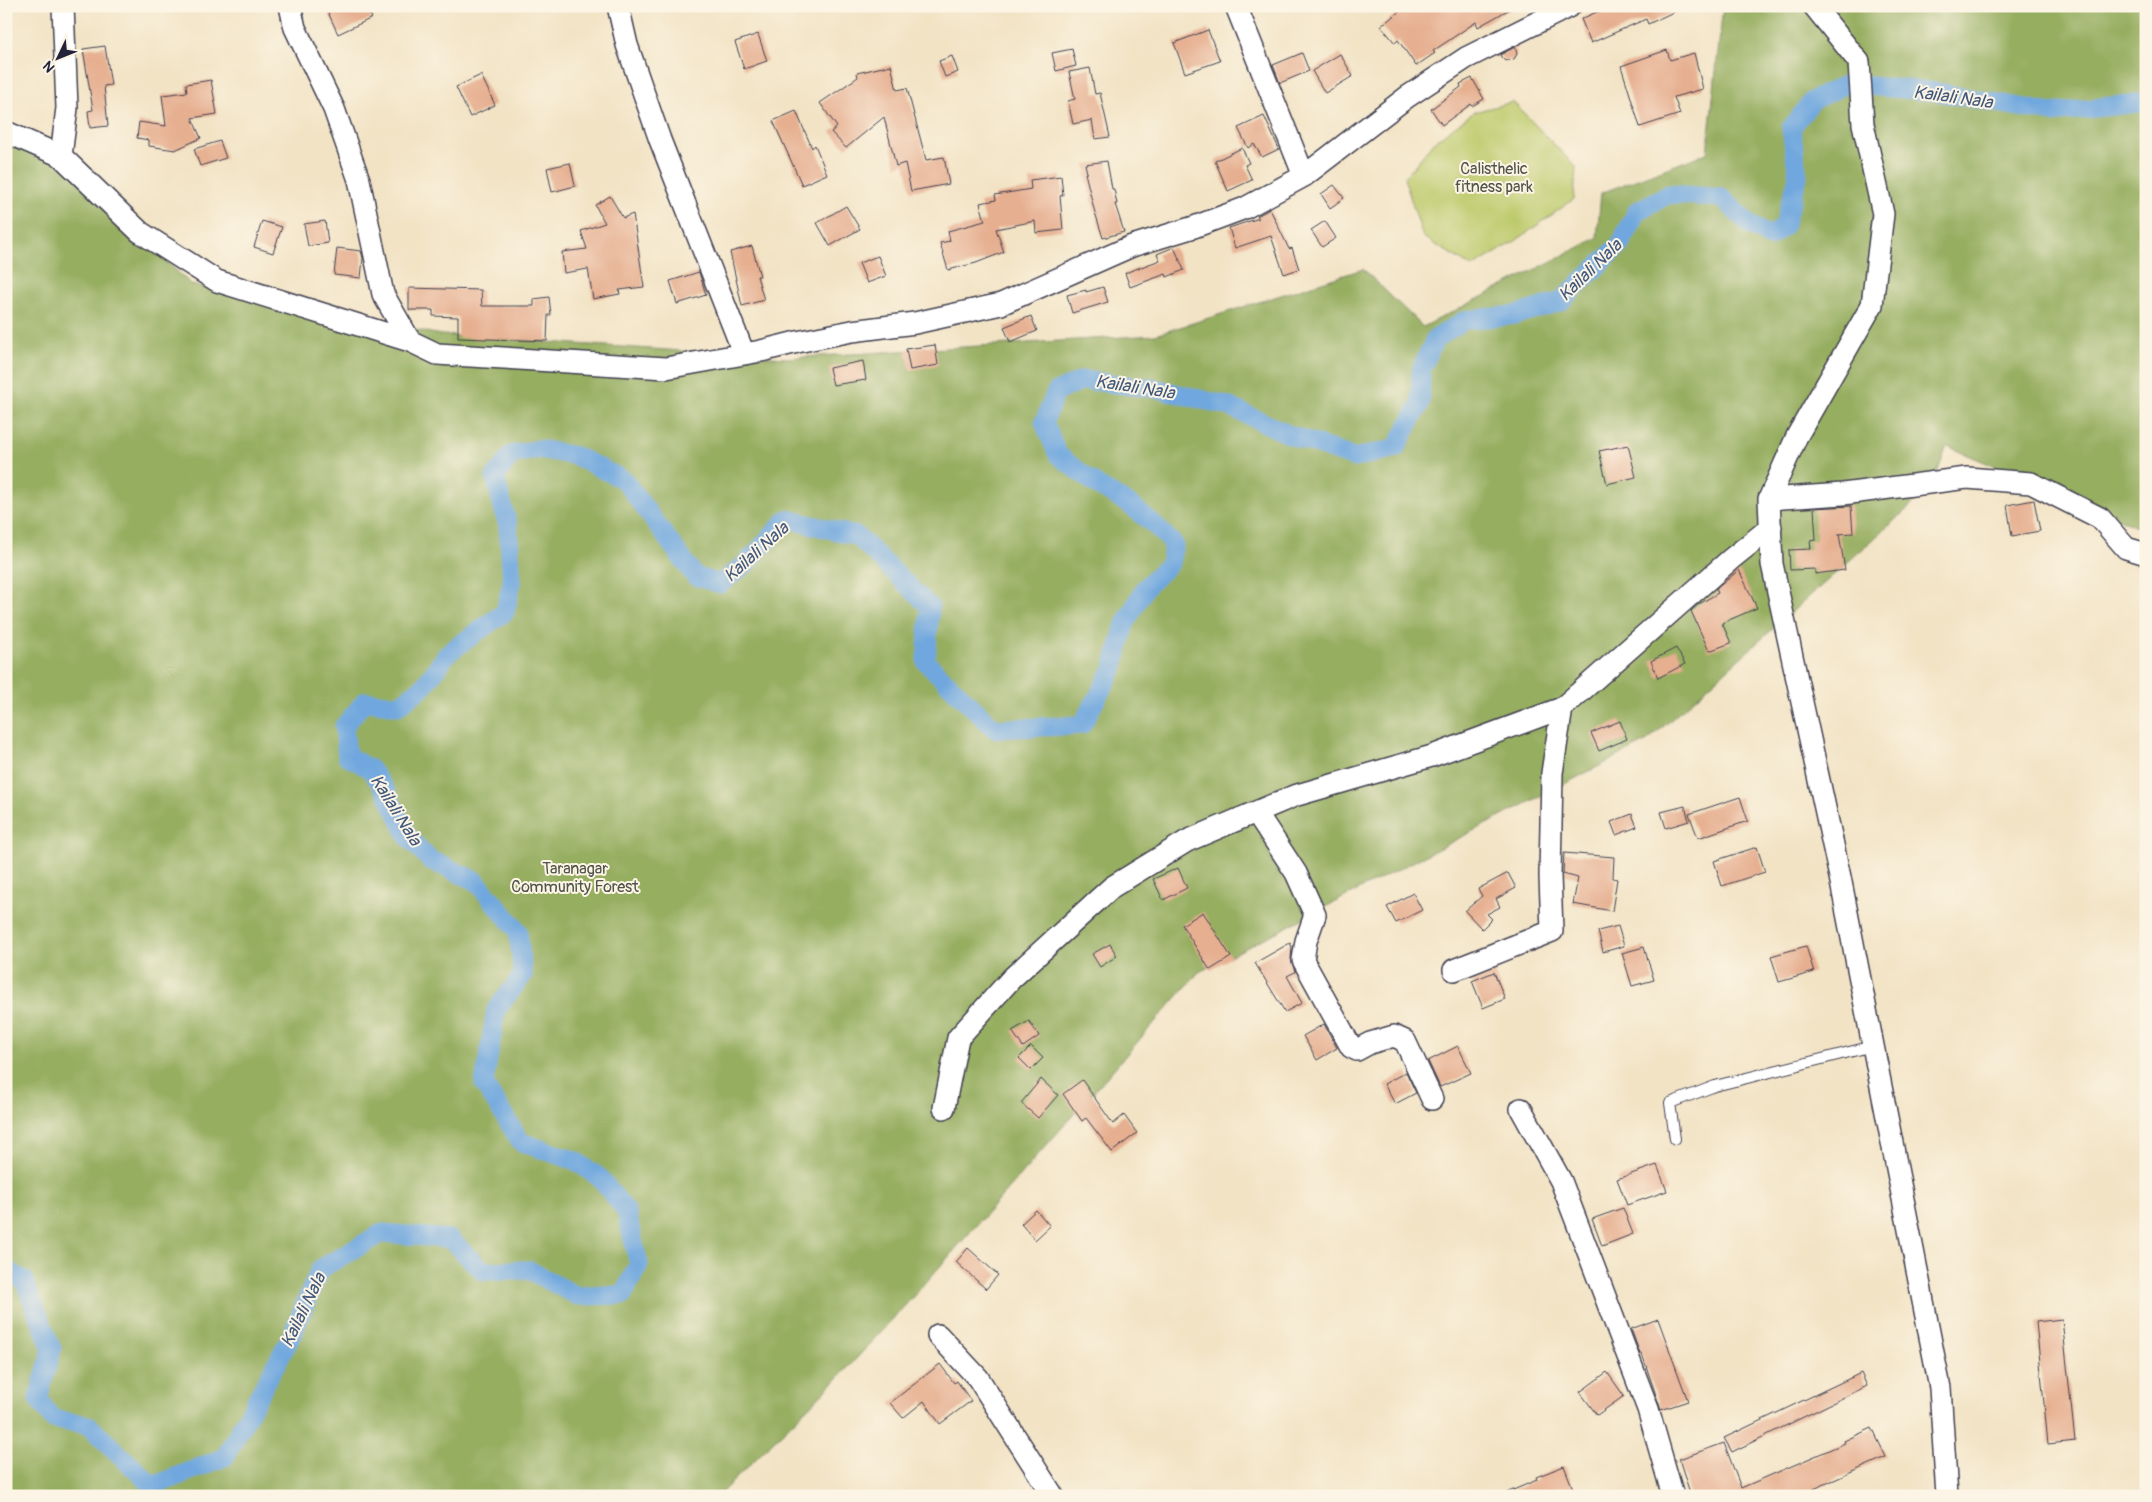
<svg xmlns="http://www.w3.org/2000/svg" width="2152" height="1502" viewBox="0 0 2152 1502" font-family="Pangolin,sans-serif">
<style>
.green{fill:#bdca6c;stroke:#707654}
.forest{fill:#96ae60;stroke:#5c684e}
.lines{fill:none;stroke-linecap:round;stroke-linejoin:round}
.canal{stroke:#6fa7de;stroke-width:19}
.building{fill:#e6af90}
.lane-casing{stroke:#413f50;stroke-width:12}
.street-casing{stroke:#413f50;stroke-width:24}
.lane{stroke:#fff;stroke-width:10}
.street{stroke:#fff;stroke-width:21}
.labels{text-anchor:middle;stroke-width:4;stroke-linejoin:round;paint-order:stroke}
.park-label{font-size:16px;fill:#50544a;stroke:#fcf5e5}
.water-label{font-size:18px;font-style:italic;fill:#41577c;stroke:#fcf5e5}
</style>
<rect width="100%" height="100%" fill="#fcf5e5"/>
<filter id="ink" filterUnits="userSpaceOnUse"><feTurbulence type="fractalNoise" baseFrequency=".02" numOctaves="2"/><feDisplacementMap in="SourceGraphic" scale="10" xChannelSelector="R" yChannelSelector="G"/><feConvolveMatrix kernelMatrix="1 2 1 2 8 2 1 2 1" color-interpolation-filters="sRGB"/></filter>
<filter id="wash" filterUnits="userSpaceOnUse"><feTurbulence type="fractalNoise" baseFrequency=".0096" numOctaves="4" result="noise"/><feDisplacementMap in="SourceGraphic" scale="20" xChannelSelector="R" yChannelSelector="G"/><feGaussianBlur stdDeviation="1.12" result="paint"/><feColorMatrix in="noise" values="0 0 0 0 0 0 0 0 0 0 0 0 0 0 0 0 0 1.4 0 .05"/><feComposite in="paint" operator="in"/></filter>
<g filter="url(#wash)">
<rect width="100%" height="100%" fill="#f2e3c5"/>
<path class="green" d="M1513,102l63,65 -2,32 -60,43 -42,25 -49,-30 -19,-59 31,-37 39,-29z"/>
<path class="forest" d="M1723,6h423v525l-199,-85 -15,41 -286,255 -447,230 -278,316 -78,85 -125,123h-712v-1355l49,19 137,125 249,50 346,23 368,-23 208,-66 60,58 174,-89 4,-45 106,-40z"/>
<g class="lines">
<path class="canal" d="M6,1270l18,10 28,69 -14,50 15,20 35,6 65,61 72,-29 67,-122 28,-66 62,-36 68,6 33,32 46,-1 48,26 46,-1 16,-31 -13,-53 -26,-33 -24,-17 -55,-19 -37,-58 12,-74 27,-35 -5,-44 -42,-50 -46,-21 -22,-23 -22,-46 -16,-22 -23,-13 -3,-30 21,-25 33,5 26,-20 24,-33 57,-41 7,-30 -4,-56 -13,-49 16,-22 28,-6 37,7 48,24 71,96 25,8 27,-21 40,-44 70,17 73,71 -4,55 69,67 87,-4 31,-56 12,-45 20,-36 25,-25 4,-19 -24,-23 -21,-17 -31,-18 -40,-31 -14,-33 12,-30 27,-12 75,9 70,17 62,29 65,23 41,-10 24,-44 1,-34 14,-31 30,-19 50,-5 45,-13 60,-57 17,-34 32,-17 53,4 28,27 20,12 14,-11 14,-49 -7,-49 22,-28 34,-16 90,8 115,21 94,-11"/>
</g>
<g id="blocks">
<path class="building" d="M325,6h41l6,12 -34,16z
M1406,6h109l-37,21 -2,-5 -43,29 2,2 -19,13 -18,-26 -3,3 -14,-17z
M1610,6h76l-38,18 -2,-5 -55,24 -10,-24z
M1208,30l12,31 -35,12 -11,-30z
M758,34l9,27 -23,8 -9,-27z
M105,46l6,39 -7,1 4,40 -18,2 -2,-17 5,-1 -10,-61z
M1515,47l2,7 -3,5 -9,2 -4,-4 -1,-2z
M1072,49l4,17 -20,5 -4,-18z
M1667,50l3,10 24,-7 9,36 -29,8 6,17 -40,13 -19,-61z
M1302,53l7,18 -29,12 -7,-18z
M1340,54l13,22 -28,17 -13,-22z
M952,56l6,16 -13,5 -6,-16z
M891,65l6,25 10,-2 19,72 18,-3 5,27 -38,7 -6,-28 -9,3 -12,-49 -38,31 -15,-16 6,-5 -17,-24 38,-26 -1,-4z
M1090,68l5,26 5,-1 10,44 -15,2 -3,-19 -19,4 -5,-23 7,-2 -6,-27z
M481,75l14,30 -25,12 -14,-30z
M1472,78l12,21 -12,7 -1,-2 -29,21 -11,-16 30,-22 -1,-3z
M211,80l6,34 -25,4 9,20 -26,12 -26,-4v-6l-12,-2 2,-16 27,4 -4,-31 25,-3 -1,-8z
M796,111l16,37 3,-3 12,29 -25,11 -29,-64z
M1264,116l15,33 -17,8 -8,-13 -6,4 -10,-20z
M220,141l6,17 -26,8 -6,-17z
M1242,148l7,15 -4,2 7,15 -24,11 -13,-30z
M1107,161l5,28h2l3,15h-2l9,28 -21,6 -9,-29 -9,-36h2l-2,-9z
M570,163l5,23 -23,6 -5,-24z
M1061,176l2,19 -3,1 3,34 -27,3 -1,-12 -39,8 8,23 -28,11 -28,7 -8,-27 10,-2 -2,-10 37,-10 -5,-18 16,-3 -1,-5 36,-6 -1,-9z
M1334,185l10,13 -14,10 -9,-14z
M610,196l13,22 10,-4 11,73 -25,3 1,4 -27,5 -5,-30 -24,4 -2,-21 25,-3 -6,-18 24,-8 -10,-18z
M846,206l14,23 -30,17 -13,-23z
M1270,209l19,40 3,-1 7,21 -15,5 -13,-38 -36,12 -6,-20 30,-10 -2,-2z
M262,221l20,6 -9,26 -19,-6z
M325,221l3,22 -20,3 -4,-22z
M1325,221l11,17 -14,9 -11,-17z
M752,246l8,30h-3l7,24 -22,6 -12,-54z
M1174,247l10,23 -17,7 -1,-3 -36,13 -5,-14 35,-13 -3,-6z
M337,248l24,3 2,7 -2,20 -27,-3z
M878,256l8,20 -19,7 -8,-20z
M699,272l7,23 -29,9 -7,-23z
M1103,287l5,15 -36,11 -5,-18 19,-5v2z
M409,288l72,2 1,16h52v-7l15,-2 2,18h-3l-1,26 -89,-3v-21l-25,-1v-6h-24z
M1031,316l6,15 -27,11 -6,-15z
M935,345l3,20 -28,5 -4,-21z
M863,361l3,19 -33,5 -4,-17z
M1628,445l8,32 -29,7 -8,-33z
M2034,500l6,31 -28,5 -5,-31z
M1851,506l2,27 -14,1 6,36 -30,4v-5l-25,1 -1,-20 22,-1 -1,-8 6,-1 -2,-32z
M1739,570l18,38 -35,15 9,20 -22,8 -18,-40 8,-7 19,-11 -2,-4z
M1676,648l9,16 -27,14 -7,-17z
M1620,721l7,18 -28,12 -8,-18z
M1740,797l8,24 -50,17 -9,-24z
M1685,806l4,15 -23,7 -5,-16z
M1632,814l5,13 -21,8 -5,-13z
M1757,847l8,25 -43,14 -8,-25z
M1564,853l50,4 -1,21 4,1 -5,32 -39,-7 5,-26 -15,-4z
M1178,868l9,20 -24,12 -10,-21z
M1508,873l8,15 -20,11 4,8 -13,7 5,5 -10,10 -17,-18 17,-15 -4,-7z
M1413,893l9,17 -26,13 -9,-16z
M1203,912l28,45 -21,13 -28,-45z
M1618,926l6,20 -21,6 -5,-21z
M1290,943l2,4 -1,12 4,13 -8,4 15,27 -17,9 -30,-49z
M1110,944l7,12 -17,11 -8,-13z
M1806,946l8,26 -35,10 -8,-26z
M1644,947l10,33 -22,6 -10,-33z
M1494,972l11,27 -22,9 -11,-27z
M1029,1021l10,15 -16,11 -11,-16z
M1324,1024l13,24 -20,12 -14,-24z
M1031,1046l12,12 -12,12 -12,-12z
M1458,1046l13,27 -31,14 -12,-26z
M1406,1072l10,21 -21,11 -11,-20z
M1041,1079l17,16 -20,23 -17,-15z
M1082,1080l31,44 11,-9 13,18 -25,19 -26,-34 -4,3 -19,-27z
M1657,1165l10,26 -40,14 -10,-26z
M1623,1208l10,26 -31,12 -10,-27z
M1036,1210l14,16 -15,14 -14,-16z
M968,1248l30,27 -12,14 -30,-27z
M1658,1319l30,82 -27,9 -19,-56h-2l-9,-25z
M2062,1319l13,122 -27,3 -12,-122z
M940,1364l14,19 3,-2 14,20 -31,23 -16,-23 -21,17 -13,-15z
M1607,1372l17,24 -27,19 -17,-23z
M1861,1373l6,13 -135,66 -8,-14z
M1872,1428l14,29 -88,39h-107l-12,-37 45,-16 17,45 104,-45 -1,-2z
M1564,1466l12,30h-77l38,-16 -1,-3z"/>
</g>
</g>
<g filter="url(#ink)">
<use href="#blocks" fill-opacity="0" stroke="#413f50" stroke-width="1"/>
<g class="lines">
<defs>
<path id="lane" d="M1675,1139l-5,-36 45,-17 158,-40"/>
<path id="street" d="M290,6l5,22 39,81 25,71 24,114 27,47 27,13 229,14 95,-17 36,-9 55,-11 63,-8 86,-19 131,-58 62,-19 51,-19 59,-32 103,-79 59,-39 104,-52
M618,6l9,39 33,95 84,214
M1236,6l68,170
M1814,6l45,56 4,62 20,90 -11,91 -75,131 -28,63 3,65 68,313 100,511 7,108
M6,132l55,24 79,76 77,49 193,60
M61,156l6,-48 -4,-102
M1769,499l74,-5 124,-16 64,5 69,35 26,30 20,6
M1256,812l40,61 19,42 -9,26 -3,19 48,87 6,3 13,-7 24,-7 11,5 27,58
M1454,970l98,-39 -2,-55 2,-103 10,-65
M944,1108l14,-70 54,-60 100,-91 75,-46 107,-45 138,-40 130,-48 169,-149 40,-32
M1521,1109l40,72 87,228 25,87
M938,1335l40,43 75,118"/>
</defs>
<use href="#lane" class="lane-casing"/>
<use href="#street" class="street-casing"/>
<use href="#lane" class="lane"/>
<use href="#street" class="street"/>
</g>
</g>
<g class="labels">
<g class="park-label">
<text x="1494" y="174">Calisthelic<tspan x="1494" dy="18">fitness park</tspan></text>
<text x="575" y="874">Taranagar<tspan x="575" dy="18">Community Forest</tspan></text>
</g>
<g class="water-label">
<text transform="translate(1953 97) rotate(8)" y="6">Kailali Nala</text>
<text transform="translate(1590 270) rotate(-44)" y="6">Kailali Nala</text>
<text transform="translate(1135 387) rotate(9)" y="6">Kailali Nala</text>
<text transform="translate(756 552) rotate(-42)" y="6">Kailali Nala</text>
<text transform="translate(396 810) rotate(58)" y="6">Kailali Nala</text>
<text transform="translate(303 1310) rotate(-64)" y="6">Kailali Nala</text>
</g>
</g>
<rect width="2152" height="1502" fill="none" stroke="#fcf5e5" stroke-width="25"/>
<g transform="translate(58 58) rotate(227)" stroke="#fcf5e5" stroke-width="4" paint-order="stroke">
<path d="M0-4L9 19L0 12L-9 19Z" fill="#22223b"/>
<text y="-8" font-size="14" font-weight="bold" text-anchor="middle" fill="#22223b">N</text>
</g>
</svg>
